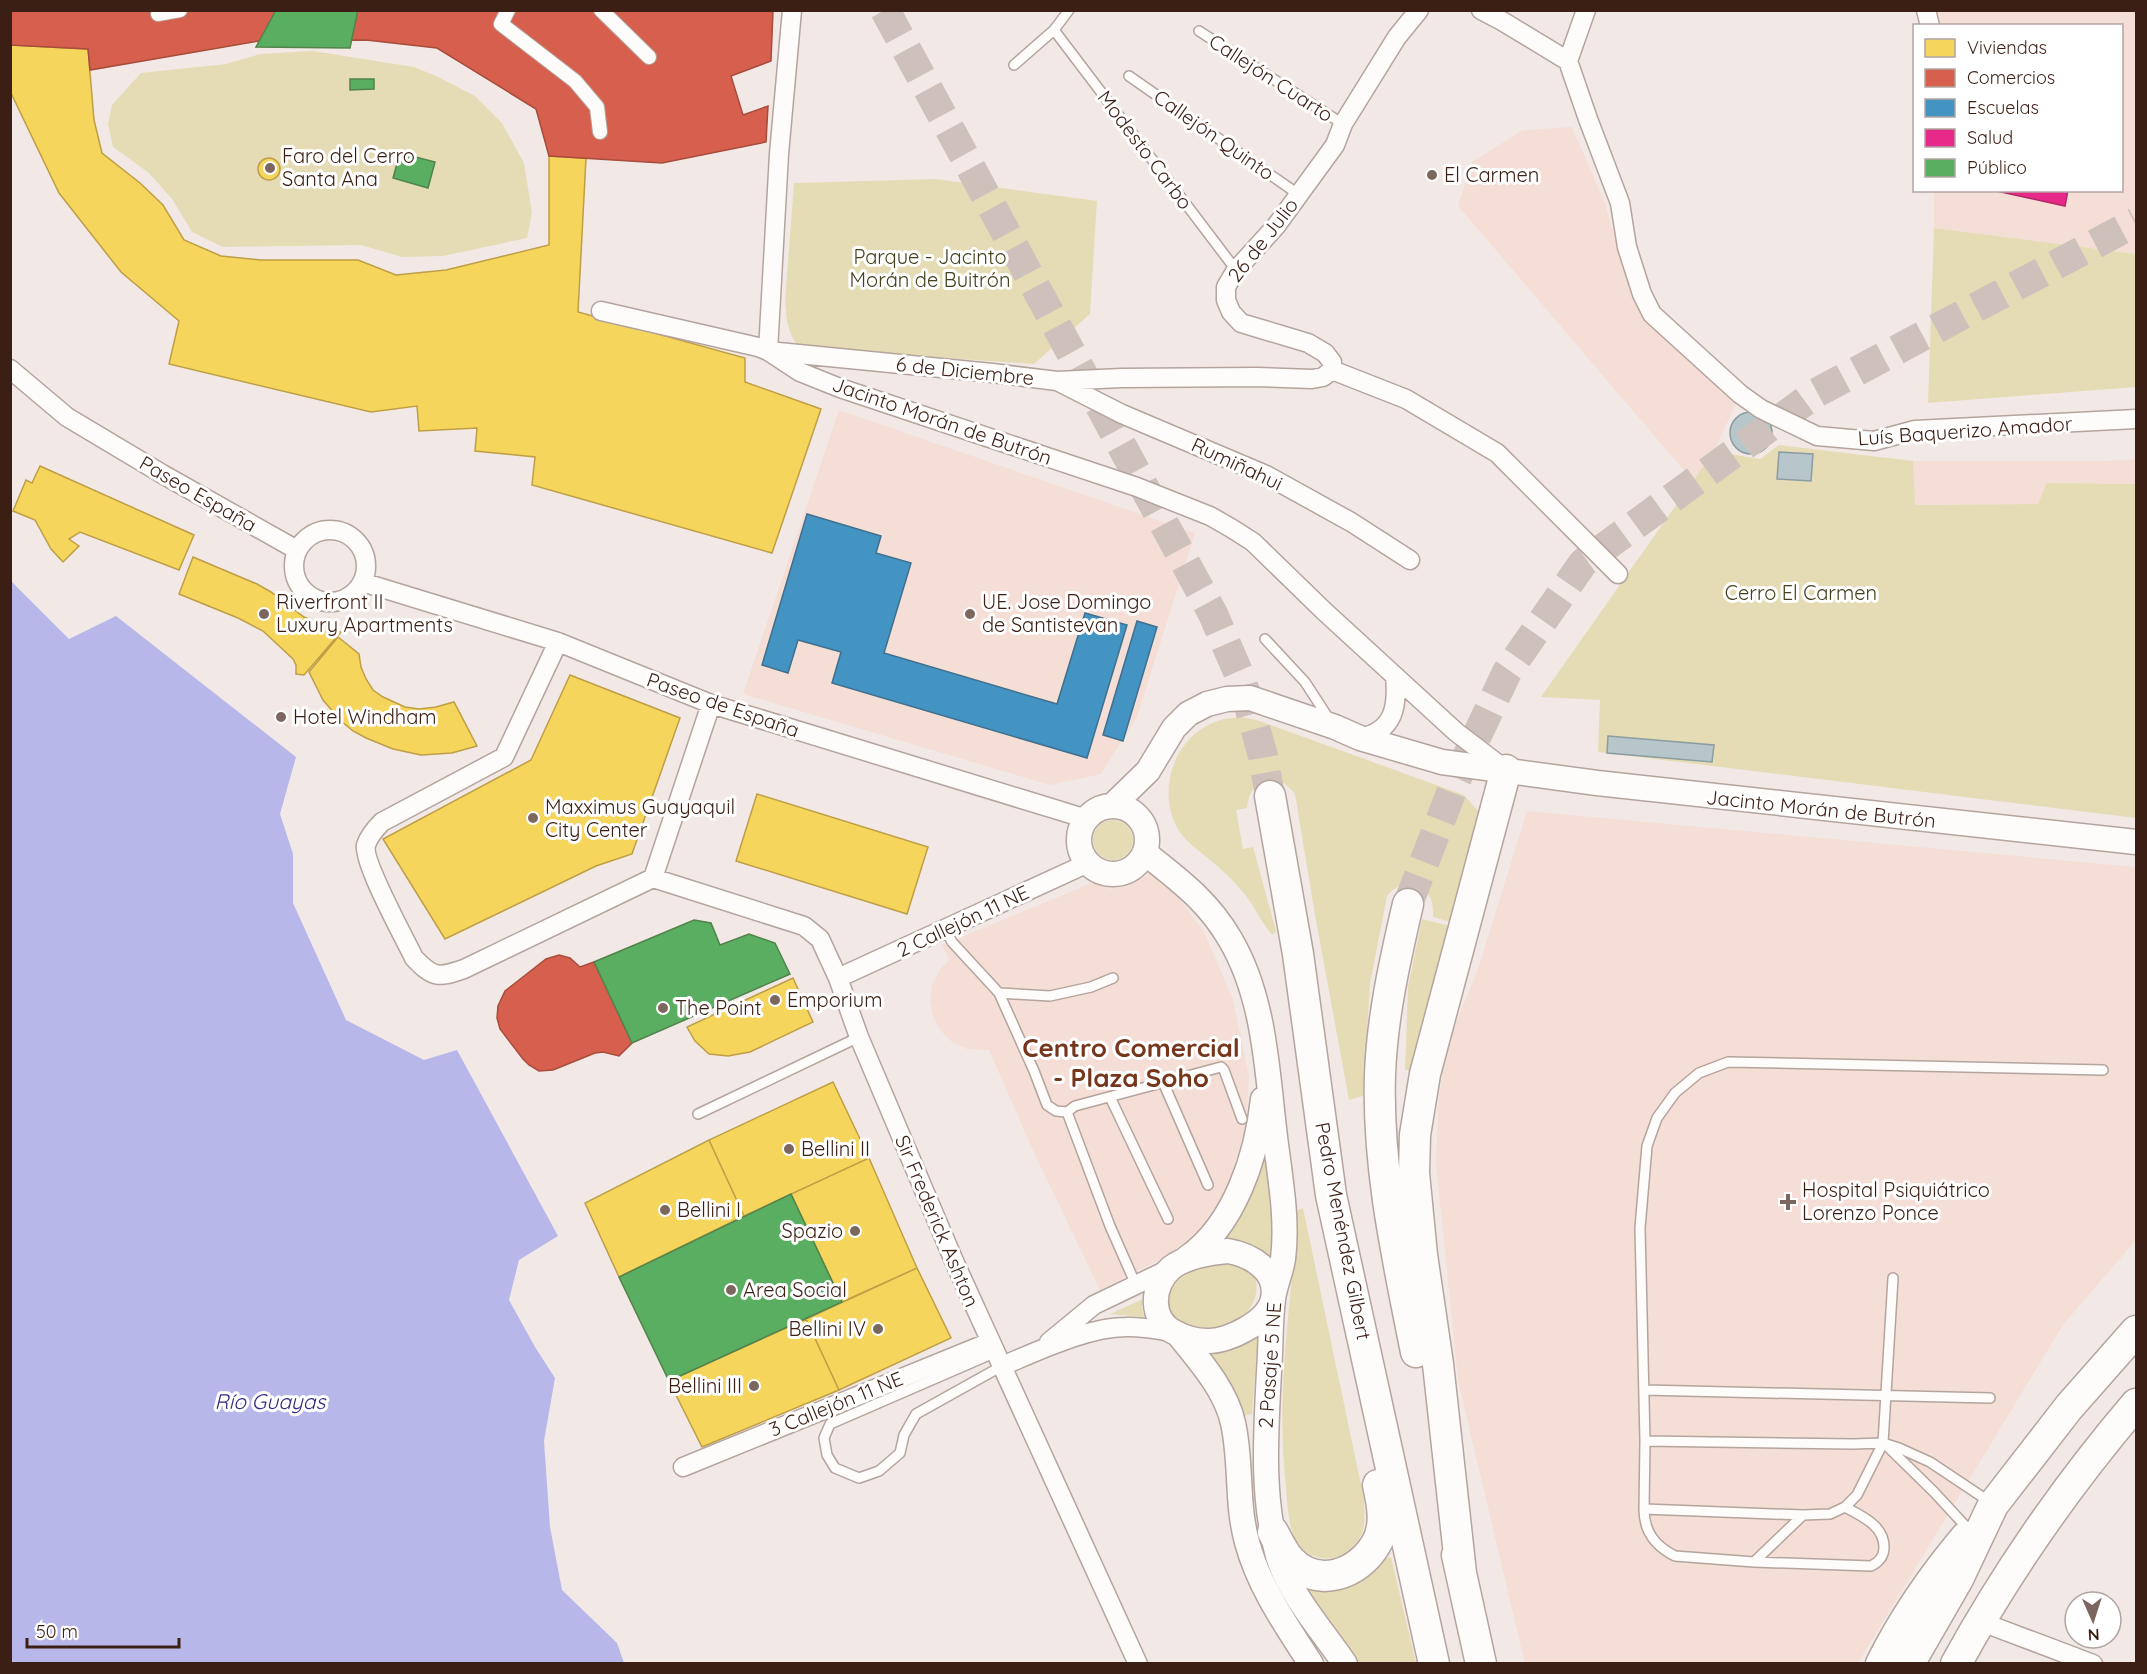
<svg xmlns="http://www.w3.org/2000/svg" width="2147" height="1674" viewBox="0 0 2147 1674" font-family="Quicksand,sans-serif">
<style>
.built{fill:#f5ded6}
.green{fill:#e5dcb5}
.water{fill:#b8b7ea}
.homes{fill:#f6d55c;stroke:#be9e46;stroke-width:1.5}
.shops{fill:#d6604d;stroke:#a84c3c;stroke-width:1.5}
.schools{fill:#4393c3;stroke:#41708e;stroke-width:1.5}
.health{fill:#e7298a;stroke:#b42667;stroke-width:1.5}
.public{fill:#5aae61;stroke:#51834a;stroke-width:1.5}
.building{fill:#b6c6ca;stroke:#8b9da1;stroke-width:1.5}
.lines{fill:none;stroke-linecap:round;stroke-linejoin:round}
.primary-tunnel{stroke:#cec1bc;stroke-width:30;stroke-dasharray:30 15;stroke-linecap:butt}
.service-casing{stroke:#b4a49d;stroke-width:12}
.pedestrian-casing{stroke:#b4a49d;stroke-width:16}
.minor-casing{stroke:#b4a49d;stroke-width:21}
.tertiary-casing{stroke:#b4a49d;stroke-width:27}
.primary-casing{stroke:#b4a49d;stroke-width:33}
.service{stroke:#fdfcfb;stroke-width:9}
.pedestrian{stroke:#fdfcfb;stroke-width:14}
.minor{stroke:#fdfcfb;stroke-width:18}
.tertiary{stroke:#fdfcfb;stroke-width:24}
.primary{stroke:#fdfcfb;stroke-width:30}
.poi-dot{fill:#7c665e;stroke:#fff;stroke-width:2}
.labels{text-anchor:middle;stroke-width:6;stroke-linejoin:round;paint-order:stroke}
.street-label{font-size:20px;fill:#3c1f14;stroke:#fff}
.poi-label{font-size:20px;fill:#3c1f14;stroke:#fff;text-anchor:start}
.park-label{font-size:20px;fill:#46411c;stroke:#fff}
.water-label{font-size:21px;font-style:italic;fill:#332a7f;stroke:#fff}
.district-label{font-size:26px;font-weight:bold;fill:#75361c;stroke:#fff}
</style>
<rect width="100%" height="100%" fill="#f2e9e6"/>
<path class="built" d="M1937,11h199v243l-202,-26v-37l188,-1v-164l-181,-1z
M1572,127l33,76 26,92 12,23 94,84 -23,49 -21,30 -235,-275 14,-44 51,-32z
M839,410l356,123 -58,184 -36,57 -51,11 -307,-91z
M2136,459v25l-88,-1 -9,21 -125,1 -1,-44h193z
M1527,811l609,56v373l-73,85 -205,338 -333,1 -67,-283 -22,-217 2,-59 8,-58 32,-78z
M1157,869l46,61 30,69 16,78 -3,51 -22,67 -12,24 -45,37 -67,34 -66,-137 -45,-103 -22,-1 -15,-7 -11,-11 -8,-14 -3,-16 2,-16 8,-16 9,-9 -7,-15 152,-63 17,7 18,-3z"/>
<path class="green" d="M313,51l101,16 22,9 39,20 27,27 22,40 8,50 -5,25 -84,18 -41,1 -41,-12 -138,2 -31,-15 -20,-33 -23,-26 -36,-26 -5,-23 4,-19 29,-32 85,-9 34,-10z
M936,179l161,22 -7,113 -56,50 -235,-16 -7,-11 -5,-15 -2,-21 9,-118z
M1934,228l202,26v133l-208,16z
M1779,445l134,16 2,44 123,-1 9,-21 89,1v334l-538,-66 2,-52 -59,-3 173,-246 46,8z
M1241,717l16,3 207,75 14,16 1,8 -28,103 -18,-5c0,-4 0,-10 -1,-14 -6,-24 -32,-24 -45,-7l-17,88 -7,112 -14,4 -34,-185 -20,-121c-19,-25 -45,-17 -48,14l-11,2 7,39 10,-2 23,84 -3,4c-6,-3 -22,-35 -31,-44 -10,-12 -21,-22 -33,-32 -11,-9 -22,-16 -30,-28 -24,-39 -5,-96 39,-110 7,-3 15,-3 23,-4z
M1093 840a20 20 0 1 1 40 0a20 20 0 1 1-40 0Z
M1422,919l28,7 -37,144h-8l3,-83z
M1264,1144l12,65 -3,52 -5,2c-15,-22 -24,-22 -49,-21z
M1303,1208l61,291c0,13 3,28 -5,40 -16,28 -56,26 -67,-7 -4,-14 -5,-30 -6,-45 -10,-87 3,-174 11,-260l-1,-16z
M1220,1261c66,-2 34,83 -26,66 -29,-8 -36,-36 -8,-53 10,-6 23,-9 34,-13z
M1143,1299l-1,8 2,10 -34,-3z
M1251,1335l7,2 -6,77 -8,2 -16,-34 -22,-29z
M1391,1557l25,106h-58l-53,-77c25,5 44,6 63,-13 8,-7 13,-14 23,-16z"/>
<path class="water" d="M11,581l58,58 47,-23 180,141 -16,57 13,40v49l53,117 78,40 33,-10 101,186 -39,24 -10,40 26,47 20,31 -11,63 6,86 12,63 55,53 7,20h-613z"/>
<path class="homes" d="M10,45l78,4 6,71 8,33 38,30 23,22 21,35 37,16 40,4h97l38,15 50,-5 103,-25v-89l37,2 -8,154 167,46v24l76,27 -49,144 -240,-68 3,-28 -60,-6 2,-23 -58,3 -2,-25 -46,6 -202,-48 10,-43 -58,-49 -62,-79 -49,-102z
M258 169a11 11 0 1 1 22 0a11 11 0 1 1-22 0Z
M40,466l154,69 -15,35 -99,-38 -11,7 10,7 -16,16 -12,-13 -16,-29 -22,-9 13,-31 6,3z
M193,557l64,27 14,8 33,25 37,15 -37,43 -8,-1v-9l-3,-6 -30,-28 -25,-13 -59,-24z
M338,637l21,17 2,13 5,12 7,11 10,7 22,10 14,2 17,-2 18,-5 23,44 -25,7 -31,2 -28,-6 -27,-11 -13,-7 -12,-10 -18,-21 -14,-28z
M570,675l110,43 -48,136 -36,12 -151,73 -62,-100 148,-79z
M757,794l171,53 -21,67 -171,-53z
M793,978l20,44 -63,30 -22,4 -19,-2 -14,-13 -8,-14z
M833,1082l36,76 -125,58 -35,-76z
M709,1140l35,76 -125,61 -34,-74z
M869,1158l48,110 -75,34 -51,-108z
M917,1268l34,70 -112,52 -33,-71z
M806,1319l33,71 -137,57 -33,-66z"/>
<path class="shops" d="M10,10h763l-2,51 -40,15 12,39 25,-9 -2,36 -104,21 -113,-7 -13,-47 -99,-61 -71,-8 -107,1 -169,29 -2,-21 -78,-4z
M559,955l11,3 10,9 14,-5 38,81 -13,13 -16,-4 -8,1 -42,17 -14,1 -10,-6 -6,-6 -23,-30 -3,-11 1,-12 7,-15 41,-32z"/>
<path class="schools" d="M807,514l74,22 -5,17 35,10 -27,90 173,51 28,-91 42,12 -40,133 -255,-75 9,-31 -43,-12 -10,33 -26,-8z
M1137,621l20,6 -34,114 -20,-6z"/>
<path class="health" d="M1992,190h76l-3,16z"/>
<path class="public" d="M276,10h82l-8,38 -94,-1z
M350,79h24v10l-24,1z
M400,153l35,9 -7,26 -35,-10z
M694,920l17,3 9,22 29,-11 26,9 15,31 -158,69 -38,-81z
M791,1194l51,108 -173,79 -50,-104z"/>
<path class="building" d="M1730 433a21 21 0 1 1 42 0a21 21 0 1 1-42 0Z
M1779,452l34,2 -2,27 -34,-2z
M1608,736l106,9 -2,17 -105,-9z"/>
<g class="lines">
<path class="primary-tunnel" d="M885,10l328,604 29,67 21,75 7,40
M1408,904l48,-124 51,-108 76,-109 233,-170 320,-171"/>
<defs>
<path id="service" d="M1054,30l182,240
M1199,31l144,93
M1014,65l40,-35 15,-20
M1129,76l169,118
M1265,639l40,43 24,37
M945,929l7,13 47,51 35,78 13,34 9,6 11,1
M999,993l51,3 41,-9 22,-9
M1163,1082l45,103
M1110,1097l58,122
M698,1114l161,-77
M1893,1278l-10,165 -26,52 -12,12 -15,7 -27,1 -159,-6 1,-68 -5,-213 7,-82 10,-28 18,-25 24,-20 29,-11 375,8
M1136,1285l-26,-59 -43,-114 8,-6 146,-39 3,3 18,49
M996,1352l-166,72 -6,14 3,17 8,13 24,10 20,-7 21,-18 4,-18 12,-21 86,-48
M1644,1390l346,8
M1645,1441l208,3 30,-1 16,5 31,14 60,40
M1885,1444l49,48 36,39
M1644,1509c0,23 11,37 31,47l79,6 117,4c8,-4 13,-9 13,-19 0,-22 -23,-31 -39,-40
M1754,1562l49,-47"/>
<path id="pedestrian" d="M508,10l-7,14 74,57 22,26 3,25
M601,10l48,47
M158,14l22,-4"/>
<path id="minor" d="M1419,10l-22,27 -54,87 -8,21 -59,81 -40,44 -10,17v13l5,12 10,11 67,20 17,10 7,9v8l74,29 91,54 121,121
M1481,10l21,11 66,40
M1586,10l-18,51 20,58 32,84 7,44 15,47 10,20 88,80 21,15 56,27 57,5 41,-11 221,-11
M1926,10l4,16
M601,311l157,36 10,4 224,22 65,8 64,-3 136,-1 55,2 11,-2 9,-7
M768,351l32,21 40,16 297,99 73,29 21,12 22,14 71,69 132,121 50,38
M768,351l11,-197 13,-144
M10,369l57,48 97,58 133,75
M1059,382l63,32 144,61 85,47 59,38
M294 566a36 36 0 1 1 72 0a36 36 0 1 1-72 0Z
M362,582l196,60 153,62 376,115
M558,642l-54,115 -122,65c-7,7 -13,14 -16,23 -4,16 39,94 48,113 19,20 24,20 50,11l189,-91 58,-174
M1360,738c34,-7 38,-31 35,-62
M653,878l151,48 16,13 18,39 21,59 95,224 184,403
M838,978l250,-115
M1049,1342l45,-37 77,-37
M1002,1366c36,-15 86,-39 124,-39 16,-1 31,3 47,5
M683,1467l307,-125
M1979,1621l114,43"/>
<path id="tertiary" d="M1112,806l36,-35 26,-43 14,-14 19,-10 20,-5 23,-1 85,29 25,11 82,24 155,21 539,59
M1079 840a34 34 0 1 1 68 0a34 34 0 1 1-68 0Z
M1145,853c34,27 63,48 85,86 35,59 37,132 45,198 5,40 13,82 8,122 -2,13 -8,26 -10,40 -3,23 -2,48 -4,72 -3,62 -8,125 9,185 12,39 44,74 67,108
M1228,1251c23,4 51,20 45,48 -5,23 -45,43 -66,42 -11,0 -22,-3 -31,-8 -27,-12 -25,-48 -5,-65 13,-11 41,-16 57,-17z
M1187,1258c48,-33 70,-103 76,-159
M1178,1334c21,26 48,56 55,89 9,40 3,80 14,119 12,45 39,83 64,122"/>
<path id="primary" d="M1270,796l28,158 33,241 103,469
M1408,904c-13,56 -26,113 -28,171 -3,94 18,186 36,277
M1273,1532c5,9 10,20 17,28 27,29 68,15 86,-16 11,-18 6,-41 2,-59
M1457,1555l24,109
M1461,1573l-23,-209 -16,-109 -8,-82 1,-38 10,-61 81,-304
M1881,1664c23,-46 52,-88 85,-127
M1909,1664l49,-85 35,-74 76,-98 67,-76
M1956,1664c51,-93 112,-180 180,-260"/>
</defs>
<use href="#service" class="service-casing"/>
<use href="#pedestrian" class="pedestrian-casing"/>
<use href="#minor" class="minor-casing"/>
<use href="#tertiary" class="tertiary-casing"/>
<use href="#primary" class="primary-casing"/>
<use href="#service" class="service"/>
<use href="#pedestrian" class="pedestrian"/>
<use href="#minor" class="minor"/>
<use href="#tertiary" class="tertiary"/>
<use href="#primary" class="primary"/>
</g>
<g class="poi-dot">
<circle cx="270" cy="168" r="6"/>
<circle cx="1432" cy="175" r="6"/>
<circle cx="264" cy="614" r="6"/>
<circle cx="970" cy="614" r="6"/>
<circle cx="281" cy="717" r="6"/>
<circle cx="533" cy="818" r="6"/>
<circle cx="775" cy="1000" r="6"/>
<circle cx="663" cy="1008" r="6"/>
<circle cx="789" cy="1149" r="6"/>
<path d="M1785 1193h6v6h6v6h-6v6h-6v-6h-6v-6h6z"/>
<circle cx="665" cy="1210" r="6"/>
<circle cx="855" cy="1231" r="6"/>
<circle cx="731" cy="1290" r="6"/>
<circle cx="878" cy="1329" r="6"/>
<circle cx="754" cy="1386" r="6"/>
</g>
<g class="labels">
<g class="street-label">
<text transform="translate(1271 78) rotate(33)" y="7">Callejón Cuarto</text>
<text transform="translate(1214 135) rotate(35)" y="7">Callejón Quinto</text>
<text transform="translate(1145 150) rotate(53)" y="7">Modesto Carbo</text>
<text transform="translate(1263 240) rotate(-52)" y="7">26 de Julio</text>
<text transform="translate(965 371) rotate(6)" y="7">6 de Diciembre</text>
<text transform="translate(942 421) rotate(19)" y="7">Jacinto Morán de Butrón</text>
<text transform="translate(1965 431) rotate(-4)" y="7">Luís Baquerizo Amador</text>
<text transform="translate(1237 464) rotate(25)" y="7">Rumiñahui</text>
<text transform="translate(198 494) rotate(30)" y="7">Paseo España</text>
<text transform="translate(723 705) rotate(19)" y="7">Paseo de España</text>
<text transform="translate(1821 809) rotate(6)" y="7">Jacinto Morán de Butrón</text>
<text transform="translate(963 921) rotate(-25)" y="7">2 Callejón 11 NE</text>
<text transform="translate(937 1221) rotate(67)" y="7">Sir Frederick Ashton</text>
<text transform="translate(1343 1231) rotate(79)" y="7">Pedro Menéndez Gilbert</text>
<text transform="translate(1270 1365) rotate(-86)" y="7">2 Pasaje 5 NE</text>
<text transform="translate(836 1404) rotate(-22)" y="7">3 Callejón 11 NE</text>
</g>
<g class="poi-label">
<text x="282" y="163">Faro del Cerro<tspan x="282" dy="23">Santa Ana</tspan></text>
<text x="1444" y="182">El Carmen</text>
<text x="276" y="609">Riverfront II<tspan x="276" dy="23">Luxury Apartments</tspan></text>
<text x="982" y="609">UE. Jose Domingo<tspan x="982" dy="23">de Santistevan</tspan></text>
<text x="293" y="724">Hotel Windham</text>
<text x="545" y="814">Maxximus Guayaquil<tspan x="545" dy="23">City Center</tspan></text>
<text x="787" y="1007">Emporium</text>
<text x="675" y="1015">The Point</text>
<text x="801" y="1156">Bellini II</text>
<text x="1802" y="1197">Hospital Psiquiátrico<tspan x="1802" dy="23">Lorenzo Ponce</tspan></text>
<text x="677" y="1217">Bellini I</text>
<text x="843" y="1238" text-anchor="end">Spazio</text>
<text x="743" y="1297">Area Social</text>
<text x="866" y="1336" text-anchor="end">Bellini IV</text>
<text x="742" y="1393" text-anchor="end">Bellini III</text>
</g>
<g class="park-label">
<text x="930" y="264">Parque - Jacinto<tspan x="930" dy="23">Morán de Buitrón</tspan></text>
<text x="1801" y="600">Cerro El Carmen</text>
</g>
<g class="water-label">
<text x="270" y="1409">Río Guayas</text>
</g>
<g class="district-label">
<text x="1131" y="1057">Centro Comercial<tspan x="1131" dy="30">- Plaza Soho</tspan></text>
</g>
</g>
<rect width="2147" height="1674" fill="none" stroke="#3c1f14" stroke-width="24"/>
<rect x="1913" y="24" width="210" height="168" fill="#ffffff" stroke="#b1a5a1" stroke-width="1.5"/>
<rect x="1925" y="39" width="30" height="18" fill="#f6d55c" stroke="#b1a5a1" stroke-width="1.5"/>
<text x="1967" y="54" font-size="18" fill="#3c1f14">Viviendas</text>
<rect x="1925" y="69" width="30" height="18" fill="#d6604d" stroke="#b1a5a1" stroke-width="1.5"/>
<text x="1967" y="84" font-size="18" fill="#3c1f14">Comercios</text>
<rect x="1925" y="99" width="30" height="18" fill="#4393c3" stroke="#b1a5a1" stroke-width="1.5"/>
<text x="1967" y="114" font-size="18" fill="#3c1f14">Escuelas</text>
<rect x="1925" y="129" width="30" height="18" fill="#e7298a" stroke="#b1a5a1" stroke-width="1.5"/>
<text x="1967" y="144" font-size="18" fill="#3c1f14">Salud</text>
<rect x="1925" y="159" width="30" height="18" fill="#5aae61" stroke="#b1a5a1" stroke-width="1.5"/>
<text x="1967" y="174" font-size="18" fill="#3c1f14">Público</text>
<g transform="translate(2093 1620) rotate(177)"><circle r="28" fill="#ffffff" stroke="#b1a5a1" stroke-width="1.5"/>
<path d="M0-4.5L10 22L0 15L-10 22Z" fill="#7c665e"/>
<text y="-9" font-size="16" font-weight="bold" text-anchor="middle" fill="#3c1f14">N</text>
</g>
<path d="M27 1638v9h152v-9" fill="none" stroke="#3c1f14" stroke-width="3"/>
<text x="36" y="1638" font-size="18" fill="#3c1f14" stroke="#ffffff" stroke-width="4.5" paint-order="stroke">50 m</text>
</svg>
